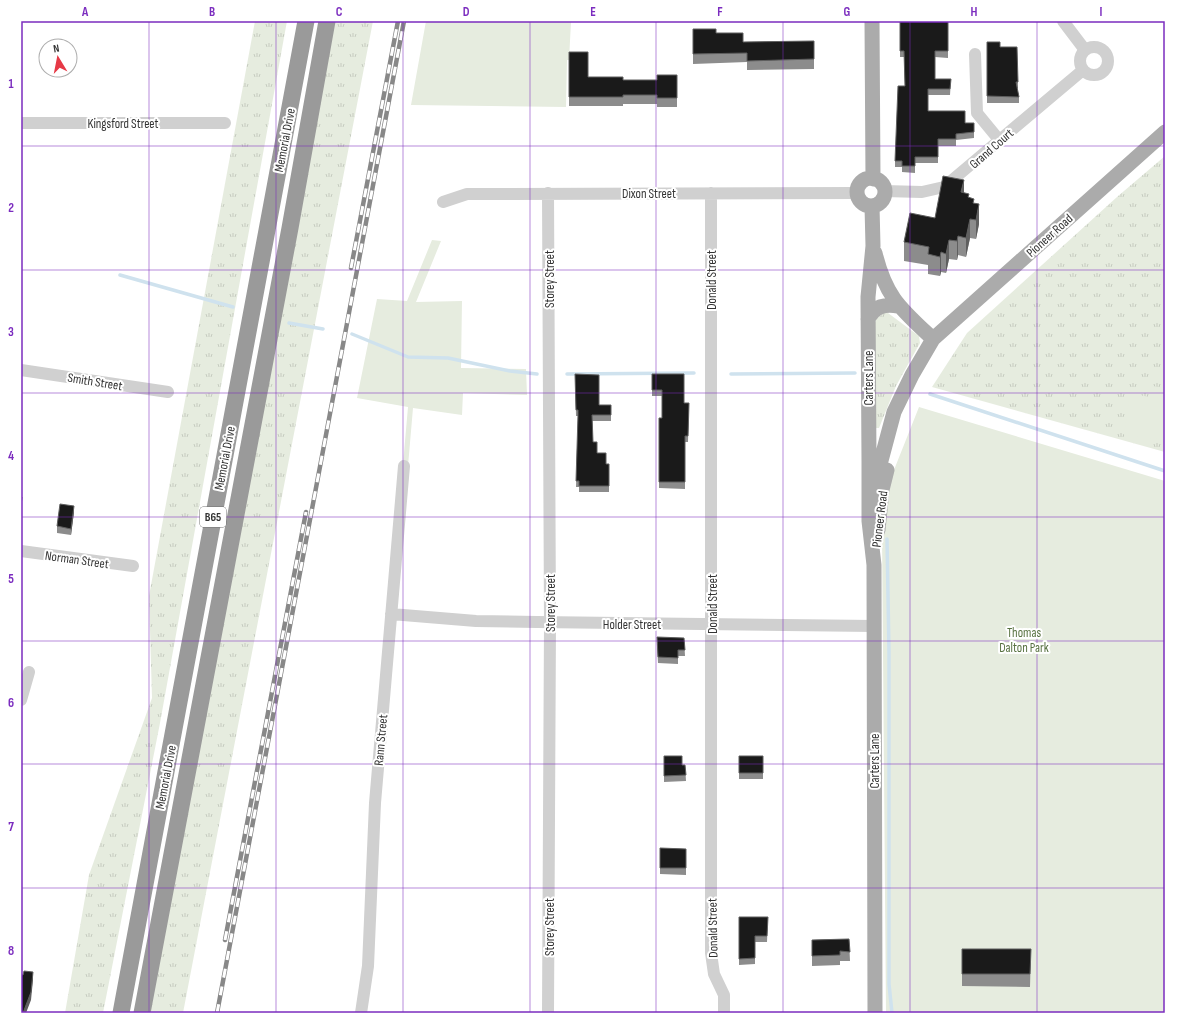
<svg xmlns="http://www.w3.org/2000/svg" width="1186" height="1034" viewBox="0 0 1186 1034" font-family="'Sofia Sans Condensed',sans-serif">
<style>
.grass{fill:url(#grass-tufts)}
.green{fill:#e6ecdf}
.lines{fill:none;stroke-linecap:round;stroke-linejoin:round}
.stream{stroke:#cfe2ee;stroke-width:3.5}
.minor{stroke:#d0d0d0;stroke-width:12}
.major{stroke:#ababab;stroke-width:15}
.highway{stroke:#9a9a9a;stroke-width:17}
.rail-casing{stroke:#888;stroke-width:4.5}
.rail{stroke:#fff;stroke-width:3;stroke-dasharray:9;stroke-linecap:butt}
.wall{fill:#8c8c8c}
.shaded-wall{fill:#5f5f5f}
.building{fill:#1a1a1a;stroke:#5f5f5f}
.grid{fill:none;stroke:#7b2cbf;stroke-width:1;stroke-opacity:0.55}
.labels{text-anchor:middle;stroke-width:4;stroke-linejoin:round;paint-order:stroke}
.shield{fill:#fff;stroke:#707070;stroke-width:1}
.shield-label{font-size:12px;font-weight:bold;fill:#333}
.street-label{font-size:13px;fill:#333;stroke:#fff}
.park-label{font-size:13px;fill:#56703f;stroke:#fff}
.neatline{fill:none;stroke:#7b2cbf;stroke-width:1.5}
.grid-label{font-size:13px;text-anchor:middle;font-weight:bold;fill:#7b2cbf}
</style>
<defs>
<pattern id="grass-tufts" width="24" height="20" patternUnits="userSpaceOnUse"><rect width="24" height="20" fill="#e6ecdf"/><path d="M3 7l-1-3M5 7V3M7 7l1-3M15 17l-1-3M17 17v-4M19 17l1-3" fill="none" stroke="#c6cbc0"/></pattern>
</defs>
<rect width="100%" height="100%" fill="#fff"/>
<path class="grass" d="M255,21h32l-127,702 -57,290h-38l24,-138 63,-177 -3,-102z
M333,21h40l-190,992h-33z
M1165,156v296l-233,-65 35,-54 150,-136z
M884,313h4l31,23 1,7 -24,43 -17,42h-3l-2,-104 3,-6z"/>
<path class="green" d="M426,21l145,1 -2,38h-2l-1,47 -155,-2z
M432,240l9,1 -25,61 46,-1 -1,67 65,1 1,26 -64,-2 -1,22 -49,-7 -5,58 -5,-2 5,-57 -51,-9 20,-99 30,2z
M1152,386l13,2v52l-41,-5 6,-42 19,4z
M919,407l246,74v532h-279l-4,-482 8,-51z"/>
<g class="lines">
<path class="stream" d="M120,275l113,32
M289,323l34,6
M352,334l56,23 40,1 62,13 27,3
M567,374l127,-1
M731,374l124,-1
M930,394l235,77
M887,539l2,113v332l3,29"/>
<path class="minor" d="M1063,21l22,29
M1080 61a14 14 0 1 1 28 0a14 14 0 1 1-28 0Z
M975,54l2,59 23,28
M21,123h204
M884,191l38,1 22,-5 139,-117
M548,193l2,430 -2,390
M711,193v760l3,21 10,21v18
M443,202l24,-8 390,-1
M21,370l147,22
M21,551l112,15
M391,614l85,7 61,1 337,4
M21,700l8,-28
M361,1013l7,-47 7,-163 29,-337"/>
<path class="major" d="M872,21l1,158
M857 192a14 14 0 1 1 28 0a14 14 0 1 1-28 0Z
M872,206l1,40 -5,51 1,164v60l5,44 1,448
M875,253c11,45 26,56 58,86
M868,319c7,-13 16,-15 30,-13
M875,483l19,-71 18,-37 21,-36 232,-207
M878,530l4,-40 5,-20"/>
<path class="highway" d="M121,1013l185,-992
M142,1013l148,-785 37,-207"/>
<defs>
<path id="rail" d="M351,268l47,-247
M225,940l81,-428
M217,1013l187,-992"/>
</defs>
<use href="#rail" class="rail-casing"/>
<use href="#rail" class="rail"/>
</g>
<path class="wall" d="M900,21h48v37l-13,-1v22h16l-1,16h-22v16l37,12h9v15l-18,2v6h-18v17h-23v10l-13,-1v-5h-7v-6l10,-75 -1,-29h-4z
M693,29l23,4 27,9 71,-1v28l-67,1v-8l-54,2z
M987,42l13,5 18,35v6h-1l2,9v6h-32z
M569,52l19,25 35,3h34l20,-5v32h-20v-3h-34v2h-54z
M964,193l10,11 5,20 -3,15 -6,-1 -4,19 -8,-2 -1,5 -8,-1 -3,14 -5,-1 -1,4 -12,-2v-9l-24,-4v-19l31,-24z
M575,374l24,31h12v16h-19l1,21 4,11 9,11h3v28h-30v-5h-3l2,-67v-4h-2z
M652,374l32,29h5l-1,39h-3v47l-26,-1v-70h3v-22h-10z
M74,512l-3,23 -14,-2v-7z
M684,638l1,18h-7v8l-20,-1 -1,-19z
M664,756l18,9h3l1,16 -22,1z
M739,756l24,17v6h-24z
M660,848l26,1v26l-26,-1z
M739,917h29l-1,25h-12v22l-16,1z
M849,939l1,22h-10v4l-28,1v-26z
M962,949h69l-1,38 -68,-1z"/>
<path class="shaded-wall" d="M964,180v19l-3,-7z
M979,204v20l-3,15v-19z
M970,219v19l-4,19v-19z
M958,236v19l-1,5v-19z
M949,240v19l-3,14v-19z
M941,252v20l-1,4v-19z
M74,506v6l-3,23v-6z
M33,972v8l-2,20 -5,13h-3z"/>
<path class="building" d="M900,21h48v30h-13v28h16l-1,10h-22v22h37v12h9v9l-18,2v5h-18v18h-23v9h-13v-5h-7l3,-75h7l-1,-35h-4z
M693,29h23v4h27v9l71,-1v18l-67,2v-8l-54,1z
M987,42h13v5h17l1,35h-2l3,15 -32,-1z
M569,52h19v25h35v3h34v-5h20v23h-20v-3h-34v2h-54z
M943,176l21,4 -3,12 8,2 -1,3 6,2 -1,4 6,1 -3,16 -6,-1 -4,19 -8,-2 -1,5 -8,-1 -3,14 -5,-2 -1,5 -12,-3 1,-7 -25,-5 6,-29 25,5z
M575,374l24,1v30h12v10h-19l1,27h4v11h9v11h3v22h-30v-5h-3l2,-66v-5h-2z
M652,374h32v29h5l-1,33h-3v46h-26v-64h3v-28h-10z
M21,497h1l-1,9z
M60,504l14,2 -3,23 -14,-3z
M657,637l27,1 1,12h-7v8l-20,-1z
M664,756h18v9h3l1,10 -22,1z
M739,756h24v17h-24z
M660,848l26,1v19h-26z
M739,917h29l-1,19h-12v22l-16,1z
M849,939l1,13 -10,-1v4l-28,1v-16z
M962,949h69l-1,25h-68z
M24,971l9,1 -2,20 -8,21h-2v-38h2z"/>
<path class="grid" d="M149,21v992M276,21v992M403,21v992M530,21v992M656,21v992M783,21v992M910,21v992M1037,21v992M21,146h1144M21,270h1144M21,393h1144M21,517h1144M21,641h1144M21,764h1144M21,888h1144"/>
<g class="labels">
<rect class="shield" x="200" y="507" width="26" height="20" rx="3"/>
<g class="shield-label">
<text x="213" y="521">B65</text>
</g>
<g class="street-label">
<text x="123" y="128">Kingsford Street</text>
<text transform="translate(284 140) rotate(-79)" y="5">Memorial Drive</text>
<text transform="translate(991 148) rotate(-41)" y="5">Grand Court</text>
<text x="649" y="198">Dixon Street</text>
<text transform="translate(1049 235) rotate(-42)" y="5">Pioneer Road</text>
<text transform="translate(549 279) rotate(-90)" y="5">Storey Street</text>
<text transform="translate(711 280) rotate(-90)" y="5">Donald Street</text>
<text transform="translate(868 378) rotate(-90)" y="5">Carters Lane</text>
<text transform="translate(95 381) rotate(9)" y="5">Smith Street</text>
<text transform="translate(224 458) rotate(-79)" y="5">Memorial Drive</text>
<text transform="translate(879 519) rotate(-83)" y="5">Pioneer Road</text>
<text transform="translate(77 559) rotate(8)" y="5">Norman Street</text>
<text transform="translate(550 603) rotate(-90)" y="5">Storey Street</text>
<text transform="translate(712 604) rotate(-90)" y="5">Donald Street</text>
<text x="632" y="629">Holder Street</text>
<text transform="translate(380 740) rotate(-85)" y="5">Rann Street</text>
<text transform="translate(874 761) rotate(-90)" y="5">Carters Lane</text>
<text transform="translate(165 777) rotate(-79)" y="5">Memorial Drive</text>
<text transform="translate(549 927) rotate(-90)" y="5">Storey Street</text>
<text transform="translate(712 928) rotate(-91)" y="5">Donald Street</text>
</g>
<g class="park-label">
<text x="1024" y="637">Thomas<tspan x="1024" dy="15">Dalton Park</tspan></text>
</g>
</g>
<rect width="1186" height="1034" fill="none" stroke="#ffffff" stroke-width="44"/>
<g transform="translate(58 58) rotate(350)"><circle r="19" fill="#ffffff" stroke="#adadad"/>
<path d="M0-3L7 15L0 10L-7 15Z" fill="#e63946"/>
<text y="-6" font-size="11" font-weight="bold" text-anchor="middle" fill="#333333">N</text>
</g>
<rect x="22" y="22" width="1142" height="990" class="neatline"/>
<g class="grid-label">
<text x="85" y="16">A</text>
<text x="212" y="16">B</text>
<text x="339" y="16">C</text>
<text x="466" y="16">D</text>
<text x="593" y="16">E</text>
<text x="720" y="16">F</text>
<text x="847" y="16">G</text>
<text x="974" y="16">H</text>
<text x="1101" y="16">I</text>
<text x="11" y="88">1</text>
<text x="11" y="212">2</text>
<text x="11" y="336">3</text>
<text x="11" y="460">4</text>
<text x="11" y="583">5</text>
<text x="11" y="707">6</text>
<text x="11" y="831">7</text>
<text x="11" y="955">8</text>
</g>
</svg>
